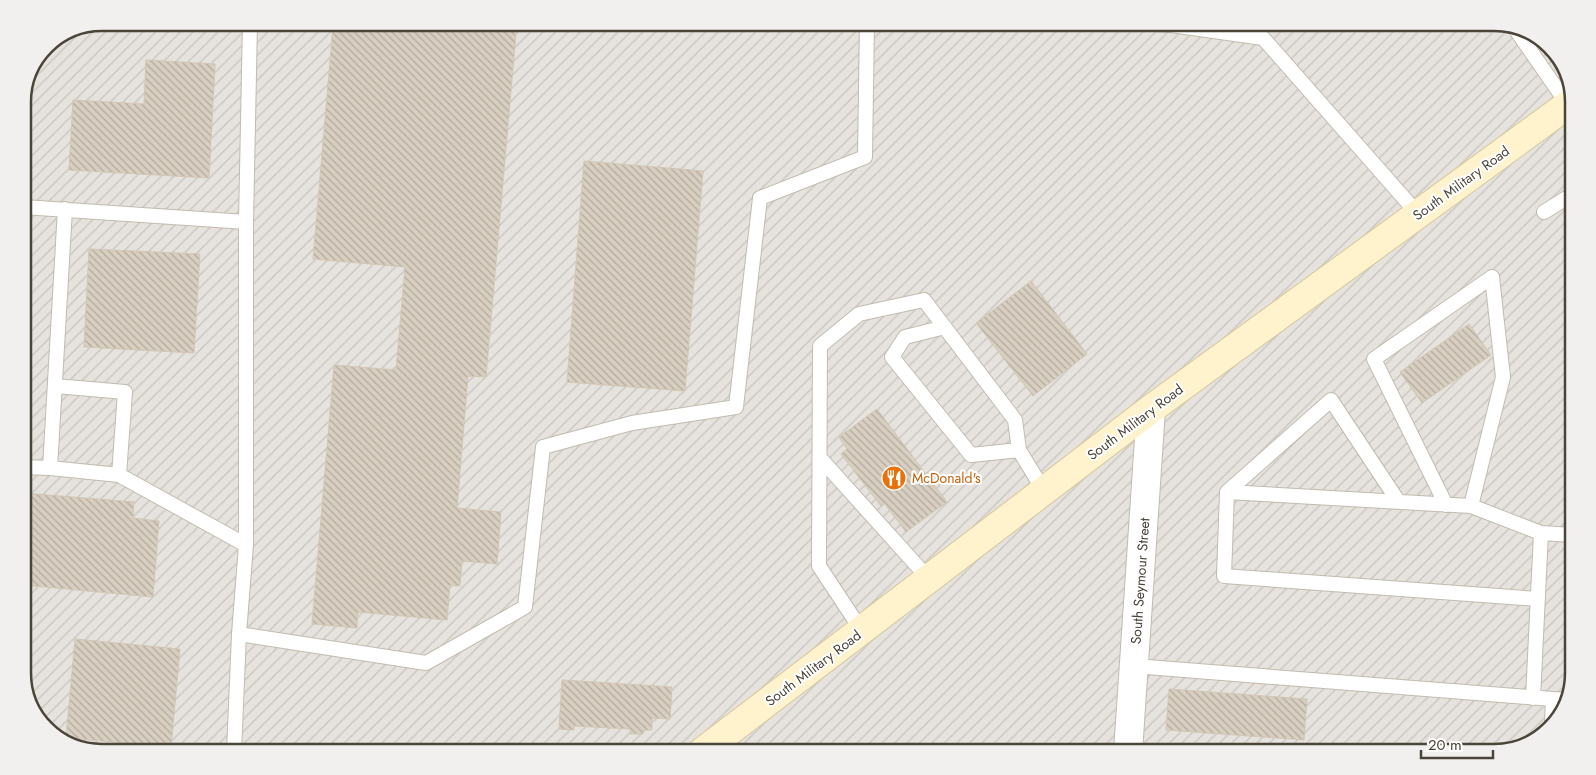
<svg xmlns="http://www.w3.org/2000/svg" width="1596" height="775" viewBox="0 0 1596 775" font-family="Jost,sans-serif">
<style>
.industrial{fill:url(#industrial-furrows)}
.building{fill:url(#building-back-hatch);stroke:#d3c7b4}
.lines{fill:none;stroke-linecap:round;stroke-linejoin:round}
.lane-casing{stroke:#c2bbae;stroke-width:16}
.street-casing{stroke:#c2bbae;stroke-width:30}
.secondary-casing{stroke:#d6c79b;stroke-width:30}
.lane{stroke:#fff;stroke-width:14}
.street{stroke:#fff;stroke-width:28}
.secondary{stroke:#fff3cd;stroke-width:28}
.labels{text-anchor:middle;stroke-width:4;stroke-linejoin:round;paint-order:stroke}
.street-label{font-size:14px;fill:#4b4439;stroke:#fff}
.food-label{font-size:14px;fill:#c56008;stroke:#fff;text-anchor:start}
.rim{fill:none;stroke:#4b4439;stroke-width:2.5}
</style>
<defs>
<pattern id="industrial-furrows" width="10" height="10" patternUnits="userSpaceOnUse" patternTransform="scale(1.25)"><rect width="10" height="10" fill="#e6e2dd"/><path d="M-1 1l2-2M0 10L10 0M9 11l2-2" fill="none" stroke="#c7c3be"/></pattern>
<pattern id="building-back-hatch" width="6" height="6" patternUnits="userSpaceOnUse" patternTransform="scale(1.25)"><rect width="6" height="6" fill="#d8cfc1"/><path d="M-1 5l2 2M0 0l6 6M5-1l2 2" fill="none" stroke="#b1aa9e"/></pattern>
</defs>
<rect width="100%" height="100%" fill="#f6f3ec"/>
<path class="industrial" d="M103,22h1390l36,9 31,27 13,40v574l-8,36 -27,31 -44,13h-1391l-36,-8 -31,-27 -13,-39v-580l23,-52z"/>
<path class="building" d="M517,22l-31,355 -18,-1 -11,132 44,4 -4,52 -35,-3 -2,25 -10,-1 -3,35 -89,-8 -1,16 -45,-4 22,-259 62,5 9,-103 -92,-8 20,-233 -44,-4z
M146,60l69,4 -6,114 -140,-8 4,-70 71,4z
M584,161l119,10 -18,220 -118,-9z
M89,249l111,5 -6,99 -110,-6z
M1031,281l56,73 -54,42 -57,-73z
M1469,324l22,31 -69,48 -22,-31z
M877,409l70,93 -41,30 -22,-29 -3,3 -40,-52 6,-5 -8,-12z
M23,493l111,9 -1,16 26,3 -6,76 -130,-12z
M75,639l105,10 -9,98 -105,-9z
M23,640l5,1 -4,42 -1,-5z
M562,680l110,7 -2,32 -18,-1v12h-9v4h-13v-5l-56,-3v4l-15,-1z
M1169,689l138,10 -3,41 -138,-10z"/>
<g class="lines">
<defs>
<path id="lane" d="M1126,22l45,3 92,13 155,176
M1514,27l54,78
M23,207l223,15
M1544,212l29,-18
M945,327l-40,10 -13,20 79,98 48,-5
M55,386l70,6 -6,83
M820,458l109,121
M23,467l27,1 69,7 127,70
M50,468l15,-259
M1227,492l104,-92 67,101
M1446,505l-72,-146 118,-82 11,100 -32,129
M1538,599l-314,-23 3,-84 244,14 70,27
M862,631l-43,-65 1,-220 39,-32 65,-14 91,120 4,30 25,41
M239,634l7,-89v-323l4,-200
M1134,666l419,33 -1,24
M1533,698l8,-165 32,2
M1553,699l14,1
M234,752l5,-118 187,29 99,-56 18,-160 89,-24 104,-16 24,-209 105,-41 2,-135"/>
<path id="street" d="M1128,752l23,-343"/>
<path id="secondary" d="M702,752l449,-343 422,-308"/>
</defs>
<use href="#lane" class="lane-casing"/>
<use href="#street" class="street-casing"/>
<use href="#secondary" class="secondary-casing"/>
<use href="#lane" class="lane"/>
<use href="#street" class="street"/>
<use href="#secondary" class="secondary"/>
</g>
<defs>
<symbol id="restaurant-disc" viewBox="-11 -11 22 22"><circle r="9.5" fill="#e8710a" stroke="#fff"/><path d="M-5-6h1v4h1v-4h1v4h1v-4h1v5L-1.5 .5V6h-2V.5L-5-1ZM5-6V6H3V1.5H1.5Q1.5-4 5-6Z" fill="#fff"/></symbol>
</defs>
<g fill-rule="evenodd">
<use href="#restaurant-disc" x="880" y="464" width="28" height="28"/>
</g>
<g class="labels">
<g class="street-label">
<text transform="translate(1461 183) rotate(-36)" y="5">South Military Road</text>
<text transform="translate(1135 422) rotate(-37)" y="5">South Military Road</text>
<text transform="translate(1140 581) rotate(-86)" y="5">South Seymour Street</text>
<text transform="translate(813 668) rotate(-37)" y="5">South Military Road</text>
</g>
<g class="food-label">
<text x="912" y="483">McDonald's</text>
</g>
</g>
<path d="M0 0H1596V775H0ZM102 31H1494A71 71 0 0 1 1565 102V673A71 71 0 0 1 1494 744H102A71 71 0 0 1 31 673V102A71 71 0 0 1 102 31Z" fill="#f1f0ef" fill-rule="evenodd"/>
<path class="rim" d="M102 31H1494A71 71 0 0 1 1565 102V673A71 71 0 0 1 1494 744H102A71 71 0 0 1 31 673V102A71 71 0 0 1 102 31Z"/>
<path d="M1421 750v8h72v-8" fill="none" stroke="#4b4439" stroke-width="2.5"/>
<text x="1428" y="750" font-size="15" fill="#4b4439" stroke="#ffffff" stroke-width="4" paint-order="stroke">20 m</text>
</svg>
